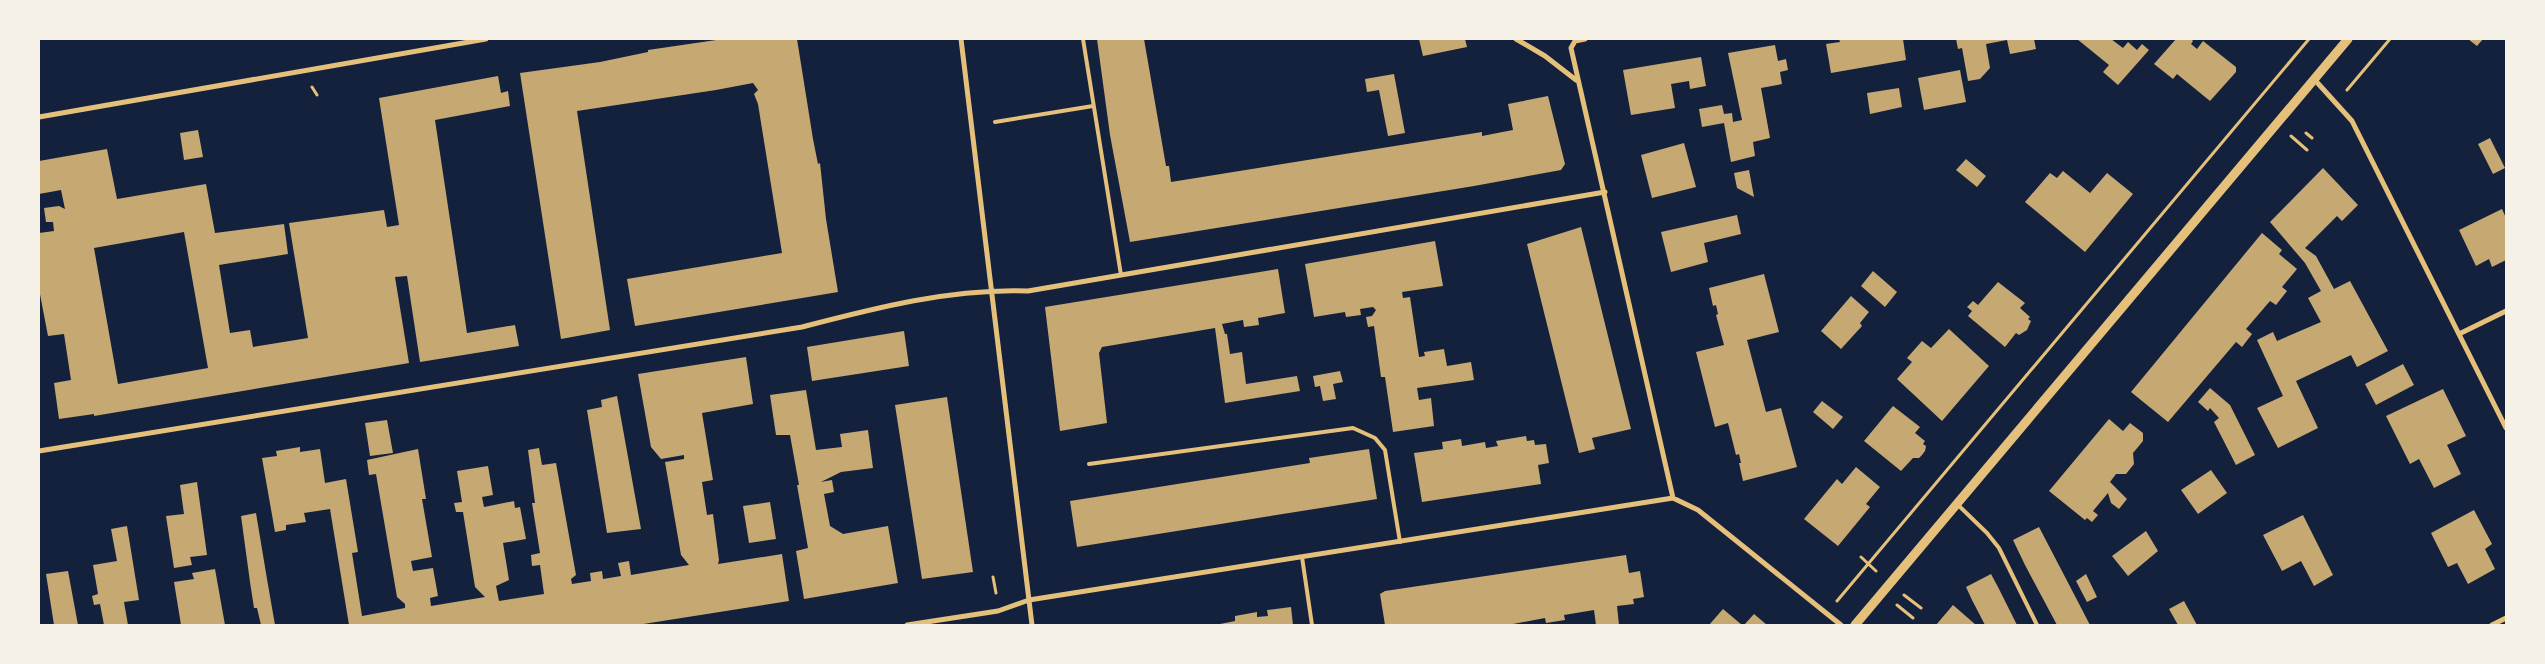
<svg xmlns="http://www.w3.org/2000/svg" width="2545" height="664" viewBox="0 0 2545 664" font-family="'Fira Sans',sans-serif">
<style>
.building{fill:#c6a872;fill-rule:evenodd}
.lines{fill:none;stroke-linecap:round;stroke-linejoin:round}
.path{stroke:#e5c07b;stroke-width:3}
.service{stroke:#e5c07b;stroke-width:4}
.minor{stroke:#e5c07b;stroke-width:5}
.tertiary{stroke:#e5c07b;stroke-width:9}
</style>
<rect width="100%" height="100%" fill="#14213d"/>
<path class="building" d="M723,39h74l16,100 5,25 2,-1 6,56 12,73 -203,34 -8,-47 155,-26 -24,-149 -4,-10 4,-4 -5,-7 -37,7 -139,21 33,219 -49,9 -41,-266 80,-11 48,-10v-2z
M1097,39h47l22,127h3l2,16 311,-50v4l31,-6 -5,-26 40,-8 17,68 -4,6 -87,16 -344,56 -20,-107z
M1419,39h46l2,8 -44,9z
M1839,39h64l3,21 -75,13 -5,-29 14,-2z
M1956,39h78l2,10 -26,5 -3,-14 -21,4 4,24 -10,11 -12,2 -6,-33 -4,1z
M2077,39h34l12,9 5,-6 9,8 5,-6 7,6 -31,35 -15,-13 6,-7z
M2176,39h15l2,2 -2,3 6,5 6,-8 33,26v5l-26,29 -33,-27 -4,5 -19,-15z
M2468,39h15l-6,7z
M1775,45l3,16 8,-2 2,11 -8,2 2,12 -21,4 9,50 -17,4 2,14 -24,6 -7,-39 -22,4 -3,-18 23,-4 2,9 8,-1 1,9 9,-2 -14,-67z
M1701,57l5,29 -16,3 -1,-8 -18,3 4,24 -44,7 -8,-45z
M1960,70l6,32 -42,8 -6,-32z
M1394,74l11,59 -17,3 -9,-46 -12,2 -2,-13z
M498,76l3,17 7,-2 2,15 -75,14 32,213 48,-8 4,21 -99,16 -13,-86 -12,1 14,86 -315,53v-2l-35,5 -5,-36 17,-3 -7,-46 -16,2 -9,-47v-56l15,-2 -1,-9h-7l-2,-14 15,-2 6,3 -4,-19 -22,4v-33l68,-12 10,50 89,-15 9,49 69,-9 4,30 -69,11 11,68 20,-3 3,17 55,-9 -19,-115 95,-13 3,17 12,-2 -20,-127zM184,232l24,136 -90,16 -24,-136z
M1899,88l3,19 -32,7 -3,-21z
M198,130l5,27 -19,3 -4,-27z
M2490,138l15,30 -12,6 -15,-30z
M1684,143l12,44 -44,11 -11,-43z
M1966,159l20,17 -9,11 -21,-17z
M2323,168l35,37 -16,16 -5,-5 -32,32 11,8 18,33 16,-8 38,70 -31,16 -6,-12 -55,26 22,47 -40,20 -21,-40 26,-12 -26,-56 16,-8 4,9 44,-19 -13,-24 13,-7 -16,-28 -35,-41z
M1749,170l5,27 -17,-9 -3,-15z
M2063,171l27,22 17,-20 26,21 -48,58 -60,-50 25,-29 7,5z
M2502,209l4,9v42l-14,7 -3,-8 -13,7 -17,-36z
M1737,215l4,19 -37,9 4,19 -37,10 -10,-40z
M1581,227l50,202 -39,9 3,11 -16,4 -52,-209z
M2262,233l20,17 -3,4 18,15 -15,18 5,4 -11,14 -6,-4 -24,28 6,5 -10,13 -6,-5 -68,80 -37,-30z
M1435,241l8,45 -41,6 1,6 7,-1 9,60 6,-1 -1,-4 20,-3 3,17 24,-4 3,18 -57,8 2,12 12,-2 3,28 -41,6 -8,-55h-4l-7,-51 -6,1 -2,-10 6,-1 4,-6 -3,-3 -13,2 1,6 -15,2 -1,-5 -31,5 -9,-53z
M1278,269l7,44 -27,5 1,7 -15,2 -1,-7 -21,4 3,10h2l3,20 12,-2 4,32 51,-8 3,15 -75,12 -10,-75 -113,19 -3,6 8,70 -47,8 -15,-124z
M1873,271l24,21 -12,15 -24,-21z
M1764,274l15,58 -32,8 19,72 15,-4 16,59 -54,14 -4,-18h2l-2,-9 -3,1 -8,-32 -13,4 -19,-75 28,-7 -8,-30 2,-1 -2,-9 -3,1 -4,-18z
M1998,282l27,21 -5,5 10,9 -2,2 3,2 -4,9 -8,5 -3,-2 -11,14 -37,-31 4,-5 -5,-4 6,-6 5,4z
M1851,296l18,16 -9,11 2,3 -21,23 -20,-18z
M1949,329l40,37 -47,55 -45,-42 15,-17 -5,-4 15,-17 9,7z
M904,331l5,35 -97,15 -5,-34z
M746,357l7,47 -51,9 11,67 -11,2 5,33 6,-1 6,46 -1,4 64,-10 7,47 -152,24h-288l-19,-116 -26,4 2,9 -20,3v5l-11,2 -13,-74 15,-2 -1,-5 24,-4v5l20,-3 5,34 21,-4 12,73 -6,1 10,63 43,-8v-4l-8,-7 -21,-123 -7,1 -2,-15 51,-11 8,50h-4l10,58 -21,4 2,10 20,-3 5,28 -8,2 1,8 54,-9 -10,-10 -12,-75h-7l-2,-9 8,-1 -5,-31 31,-5 5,29 -11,2 2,10 30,-6 1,7 5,-1 6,32 -23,4 6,37 -13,6 3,15 45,-7 -4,-29 -8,1 -1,-11 9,-2 -8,-50h3l-7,-53 11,-2 3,17 14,-2 20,112 -5,4 1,5 19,-3 -1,-8 12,-2 1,8 18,-3 -3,-13 11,-2 2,14 58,-10 -8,-10 -16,-93 19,-3v-4l-23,4 -10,-12 -13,-73z
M2403,364l11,21 -38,20 -11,-21z
M1340,371l3,11 -10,2 3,15 -13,2 -3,-15 -5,1 -2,-11z
M2210,388l20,17 25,50 -19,10 -22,-43 5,-4 -9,-10 -2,3 -10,-9z
M2443,389l23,47 -19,9 14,29 -27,14 -15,-29 -9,5 -24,-48z
M806,390l10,60 26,-3 -2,-13 28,-4 5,38 -32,4 -20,10 11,-2 2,12 -10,2 6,32 13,8 45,-8 10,57 -94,16 -8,-48 12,-3 -11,-63h2l-9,-50h-14l-6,-40z
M617,396l24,133 -34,4 -20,-123 15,-3 -1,-7z
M947,397l26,175 -51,7 -27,-174z
M1822,401l21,16 -10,12 -20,-17z
M1893,406l27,21 -5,6 10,8 -2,3 3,2 -1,5 -3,4 -3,3h-6l-12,13 -37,-30z
M2109,419l14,12 7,-8 13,10v8l-10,12 1,11 -8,10h-10l-6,8 17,17 -8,10 -8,-6 -3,-10 -15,18 5,4 -6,7 -5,-4 -2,2 -36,-29z
M387,420l6,33 -23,3 -5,-33z
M1526,436l1,5 7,-1 1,5 11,-1 3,19 -11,2 3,19 -119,18 -8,-49 29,-4 -1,-7 19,-3 1,7 23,-4 1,6 12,-2 -2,-5z
M1369,449l8,50 -300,48 -7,-46 240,-38 -1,-5z
M1856,467l24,20 -14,17 4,3 -32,39 -34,-27 33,-40 5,5z
M2211,470l16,23 -29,21 -17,-24z
M197,482l10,73 -17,2 2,8 -18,3 -8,-52 18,-2 -4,-29z
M770,502l6,37 -27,4 -6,-37z
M2474,510l18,34 -7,5 10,20 -27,15 -11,-21 -9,4 -17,-34z
M256,513l11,66 8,46h-14l-4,-17h-3l-4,-26 -9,-66z
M2303,515l30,60 -19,11 -13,-25 -19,10 -19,-36z
M127,526l12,74 -15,2 4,23h-24l-4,-21 -6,1 -2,-9 6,-2 -5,-29 24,-4 -6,-32z
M2039,527l37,71 14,27h-33l-32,-60 -12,-25z
M2146,531l12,20 -30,25 -16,-20z
M1626,555l3,18 11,-2 4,26 -11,2 1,5 -17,2 2,19h-23l-2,-15 -30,5 1,5 -19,3 -1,-5 -37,7h-123l-5,-31 5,-3z
M215,569l10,56h-44l-7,-43 20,-3 -2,-6z
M68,571l10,54h-24l-8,-51z
M1991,574l7,13 19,38h-32l-13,-25 -6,-13z
M2086,574l11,23 -10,5 -11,-21z
M2184,601l13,24h-19l-9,-16z
M1953,605l23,20h-40z
M1291,607l2,18h-78l20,-4v-5l22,-4v5l11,-1 -1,-6z
M1723,609l19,16h-33z
M1754,614l13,11h-23z"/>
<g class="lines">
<path class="path" d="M312,87l5,8
M2347,90l43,-51
M2306,133l6,5
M2291,136l16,14
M1861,557l15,14
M993,577l3,16
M1904,595l17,13
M1837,601l472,-562
M1897,605l16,13"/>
<path class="service" d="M1083,39l38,236
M995,122l98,-16
M1089,464l264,-36 22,10 10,12 15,92
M1957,504l30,29 12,15 38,77
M1302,557l10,68"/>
<path class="minor" d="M961,39l71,586
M1516,39l29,17 31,24
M1585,39l-10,2 -4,7 102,450
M2314,79l38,42 154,307
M39,117l447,-78
M2459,334l47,-23
M39,451l763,-124c73,-19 150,-39 226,-36l577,-99
M1673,498l25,12 143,115
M907,625l91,-14 31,-11 644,-102
M2492,625l14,-7"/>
<path class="tertiary" d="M1855,625l493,-586"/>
</g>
<rect width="2545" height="664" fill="none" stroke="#f6f1e7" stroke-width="80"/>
</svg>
